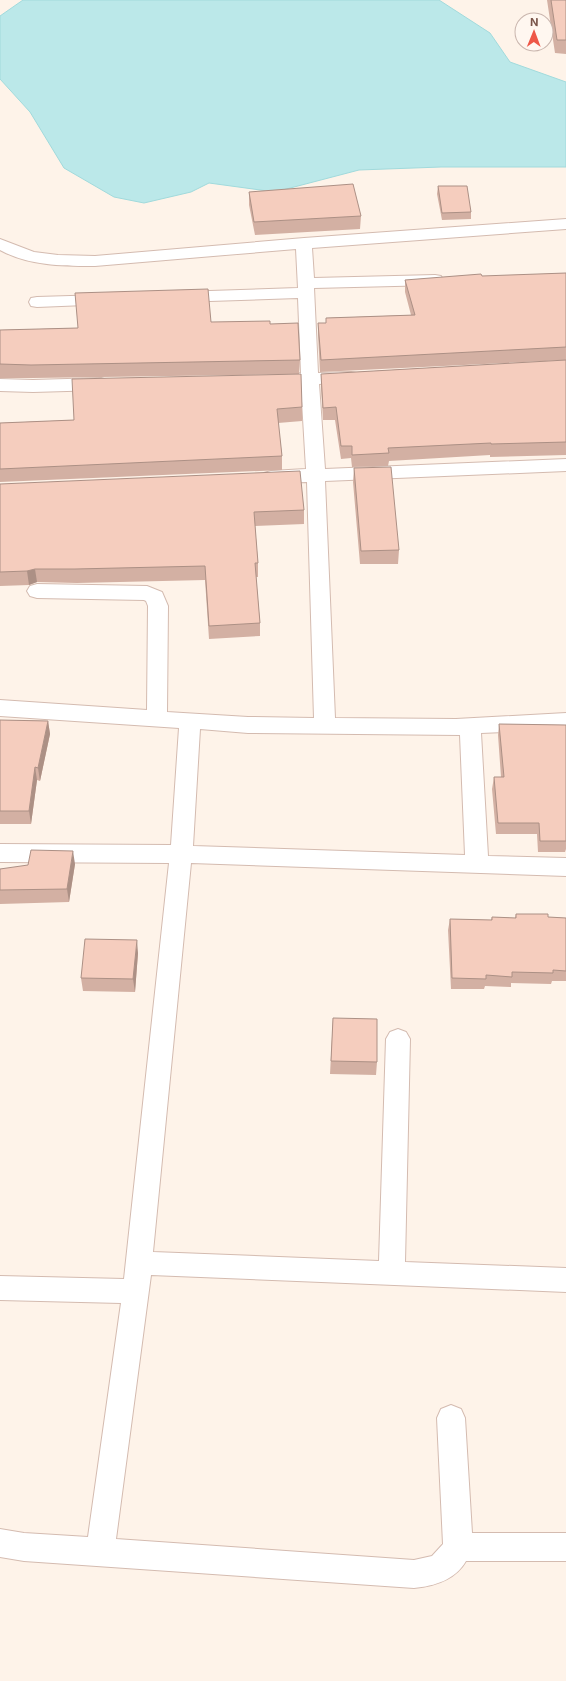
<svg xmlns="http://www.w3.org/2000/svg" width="566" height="1681" viewBox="0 0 566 1681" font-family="Inter,sans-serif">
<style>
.water{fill:#bbe8e9;stroke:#a1dadc}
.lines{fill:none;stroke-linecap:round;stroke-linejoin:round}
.minor-casing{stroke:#d4bbb0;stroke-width:2}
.minor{fill:#fff;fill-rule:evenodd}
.wall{fill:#d3b0a3}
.shaded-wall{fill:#ac9085}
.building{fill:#f5cdbe;stroke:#ac9085}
</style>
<rect width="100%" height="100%" fill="#fef3e9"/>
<path class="water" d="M23,0h416l51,33 20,29 56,20v85h-125l-82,3 -84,22 -66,-9 -18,9 -47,11 -30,-6 -50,-29 -34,-56 -30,-33v-63z"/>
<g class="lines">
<defs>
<path id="minor" d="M566,219v10l-254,19 2,30 121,-3 6,1 2,4 -2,4 -6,1 -121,3 4,85 33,-1 6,1 3,4 -3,4 -38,3 6,85 241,-10v12l-241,10 10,237 121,1 110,-6v16l-85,4 7,123 78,2v18l-375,-13 -38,389 226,9 7,-222 4,-7 8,-3 8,3 4,7 -5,223 161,6v24l-415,-17 -35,264 298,21 18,-4 11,-12 -6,-126 4,-9 10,-4 10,4 4,9 7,115h94v28h-100c-11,19 -31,25 -52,27l-390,-27 -24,-4v-28l24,4 64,4 33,-234 -121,-3v-24l124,3 45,-416 -169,-1v-18l171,1 8,-117 -179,-12v-16l147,10 1,-104 -2,-5 -2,-1 -107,-2 -7,-2 -3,-5 3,-5 7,-2 110,2 15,6 6,14 -1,106 81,5 66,1 -7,-236 -36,1 -7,-2 -2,-4 2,-4 7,-2 35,-2 -5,-85 -29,1 -6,-1 -3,-4 3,-4 35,-3 -3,-75 -119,4 -6,-1 -2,-4 2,-4 6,-1 119,-4 -2,-39 -201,17c-32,0 -66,0 -95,-16v-11l34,13 24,3 37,1 209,-18zM200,729l48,4 212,2 5,120 -272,-9z
M104,295l6,1 2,4 -2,4 -73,3 -6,-1 -2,-4 2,-4 6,-1z
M101,378l6,2 3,4 -3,4 -6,2 -68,2 -33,-1v-12l33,1z"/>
</defs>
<use href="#minor" class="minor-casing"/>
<use href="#minor" class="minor"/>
</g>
<path class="wall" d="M547,0h19v54l-11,-1z
M438,186l33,26v7l-29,1 -5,-26z
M249,192l112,24 -1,13 -105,6 -6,-30z
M566,273v87l-246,12 -2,-37v-12h8v-5l85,-3 -6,-23v-12z
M211,322l59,2 30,36 -1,14 -266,4h-33v-48l78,-2z
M566,360v95l-76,2v-2l-101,6 -1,5 -36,1 -1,-9 -10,1 -6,-39h-12l-2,-34v-12z
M302,407v14l-24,2 4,33v14l-282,12v-59l74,-3z
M354,468l45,82 -1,14h-38l-7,-82z
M0,484l304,26v14l-49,2 3,37v14h-2l4,46v13l-51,3 -4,-59 -128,3 -40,-1 -8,3 -29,1z
M0,720l48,1 2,13 -10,47 -3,-1 -6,44h-31z
M499,724l67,1v124l-1,3h-27l-1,-18h-41l-4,-45 2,-12h7l-3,-42z
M75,864l-6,38 -69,2v-35z
M516,914l32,3 18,1v63h-14l-1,3 -40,-1v4l-26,-1 -1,3h-33l-3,-59 2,-11 41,1 1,-3 23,1z
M138,953l-3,39 -52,-1 -2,-13z
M333,1018l44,44 -1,13 -46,-1z"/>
<path class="shaded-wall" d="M35,569l2,13 -8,3 -2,-14z
M48,721l2,13 -10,47 -2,-13z
M35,767l2,13 -6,44 -2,-13z
M73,851l2,13 -6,38 -2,-13z
M137,940l1,13 -3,39 -2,-13z"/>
<path class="building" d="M551,0h15v40h-9z
M353,184l8,32 -107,6 -5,-30z
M438,186h29l4,26 -29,1z
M566,273v74l-245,13 -3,-37h8v-5l89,-3 -10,-35 76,-6 1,2z
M208,289l3,33 59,-1v3l28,-1 2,37 -269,5 -31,-1v-34l78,-2 -3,-35z
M566,360v82l-75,2v-1l-103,5 1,5 -37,2v-9h-11l-5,-39 -13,1 -2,-34z
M301,374l1,33 -25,2 5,47 -282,13v-46l74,-3 -2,-41z
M391,467l8,83 -38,1 -7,-83z
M300,471l4,39 -50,2 4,51h-3l5,60 -51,3 -4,-60 -130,3h-40l-8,2 -27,1v-88z
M0,720l48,1 -10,47 -3,-1 -6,44h-29z
M499,724l67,1v116h-26l-1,-18h-41l-4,-46h10z
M31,850l42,1 -6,38 -67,1v-21l28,-4z
M516,914h32v3l18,1v53l-13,-1v3l-41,-1v5l-26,-2v4l-34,-1 -2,-59 42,1v-3l24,1z
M85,939l52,1 -4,39 -52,-1z
M333,1018l44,1v43l-46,-1z"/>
<g transform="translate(534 32) rotate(1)"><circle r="19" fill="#fff7f0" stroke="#cab6ae"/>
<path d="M0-3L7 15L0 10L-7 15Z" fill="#ee5747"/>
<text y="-6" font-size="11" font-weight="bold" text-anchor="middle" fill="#7a554a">N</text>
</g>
</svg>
